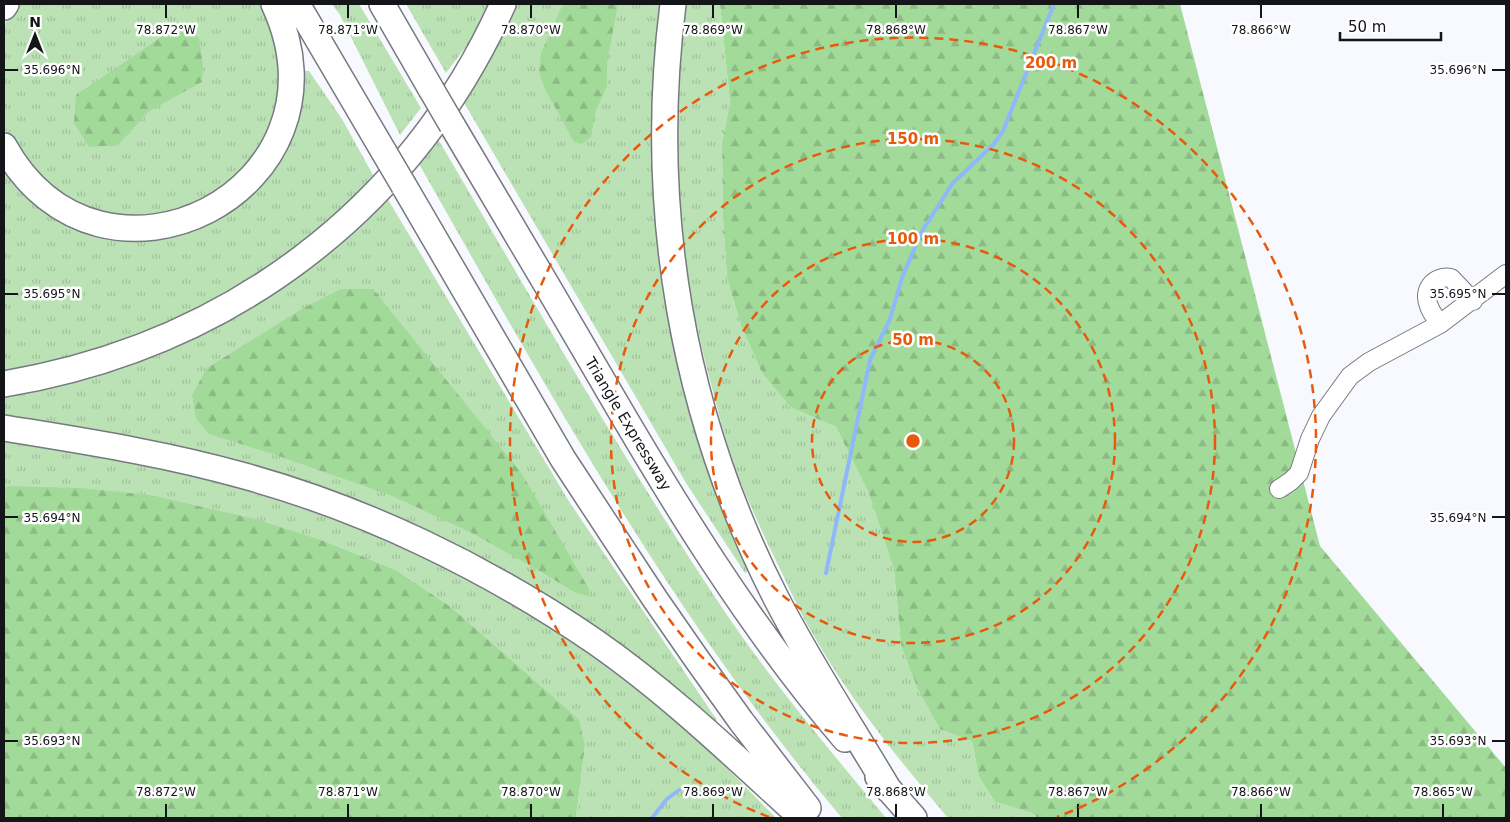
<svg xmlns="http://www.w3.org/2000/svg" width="1510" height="822" viewBox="0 0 1510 822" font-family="'DejaVu Sans',sans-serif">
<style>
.grass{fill:url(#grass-tufts)}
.forest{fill:url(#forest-firs)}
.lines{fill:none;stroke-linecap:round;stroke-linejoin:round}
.stream{stroke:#8fb8fb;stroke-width:4}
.minor-casing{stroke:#777980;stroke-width:20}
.highway-casing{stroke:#777980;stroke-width:28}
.minor{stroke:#fff;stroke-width:18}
.highway{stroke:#fff;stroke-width:25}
.highway-bridge-casing{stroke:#777980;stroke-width:28;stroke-linecap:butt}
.highway-bridge{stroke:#fff;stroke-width:25}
.ticks{fill:none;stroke:#141518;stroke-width:2}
.ring{fill:none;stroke:#e8590c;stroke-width:2.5;stroke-dasharray:9 6}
.labels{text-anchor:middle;stroke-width:5;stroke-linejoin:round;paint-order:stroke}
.street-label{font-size:15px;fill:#141518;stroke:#fff}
.ticks-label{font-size:12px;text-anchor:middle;fill:#141518;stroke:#fff;stroke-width:5;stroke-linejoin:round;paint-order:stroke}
.centre{fill:#e8590c;stroke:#fff;stroke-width:2.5}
.ring-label{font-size:15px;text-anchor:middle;font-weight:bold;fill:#e8590c;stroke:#fff;stroke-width:5;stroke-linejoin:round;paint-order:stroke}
</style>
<defs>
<pattern id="grass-tufts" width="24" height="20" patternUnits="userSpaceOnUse" patternTransform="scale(1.25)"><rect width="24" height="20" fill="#bbe2b4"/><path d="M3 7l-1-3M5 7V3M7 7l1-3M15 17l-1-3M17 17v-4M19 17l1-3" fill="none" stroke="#a0c19a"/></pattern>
<pattern id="forest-firs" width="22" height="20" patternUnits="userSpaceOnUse" patternTransform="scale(1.25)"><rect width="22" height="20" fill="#a2da99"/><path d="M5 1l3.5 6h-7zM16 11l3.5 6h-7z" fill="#8bba83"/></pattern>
</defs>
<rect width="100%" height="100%" fill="#f7f9fe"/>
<path class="grass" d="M15,4h250l16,48 -5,71 -39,59 -65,35 -63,1 -58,-26 -40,-47 -7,-18v-101z
M332,4h27l62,104 -21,27 -60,-120z
M406,4h86l-10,22 -36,47z
M516,4h150l-5,240 92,324 -8,5 -59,-90 -223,-382 33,-54z
M686,4h34l10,98 -8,41 1,75 4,60 14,48 21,47 28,34 46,20 33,67 25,76 7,75 71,96 7,36 16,25 37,11 5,5h-89c-48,-57 -97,-117 -134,-182 -13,-21 -23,-44 -34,-67 -18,-37 -36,-75 -49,-114 -7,-20 -12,-40 -17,-60 -36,-128 -48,-260 -28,-391z
M299,71h10l33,48 31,56 -29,33 -49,43 -55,37 -68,37 -56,21 -112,27v-209l17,22 29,25 161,10 32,-22 24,-25z
M438,139c95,161 187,325 291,479 48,70 103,135 157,200h-44c-169,-200 -294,-427 -423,-654z
M387,198l183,305 147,217 -5,7 -295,-196 -413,-112v-24c111,-20 206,-55 298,-122 31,-22 58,-49 85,-75z
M4,437l102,17 169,40 152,62 118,63 67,48 61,50 39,36 64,65h-200l9,-71 -7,-27 -127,-113 -55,-37 -69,-28 -320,-56 -3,2z"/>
<path class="forest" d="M563,4h55l-11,59v23l-11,24 -5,27 -9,7 -8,-2 -29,-53 -6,-17 2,-19z
M720,4h460l140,542 186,222v50h-469l-5,-5 -37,-11 -16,-25 -7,-36 -32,-12 -22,-40 -17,-44 -7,-75 -25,-76 -33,-67 -46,-20 -28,-34 -21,-47 -14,-48 -4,-60 -1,-75 8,-41z
M182,23l17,15 4,28 -1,16 -53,29 -31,34 -29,2 -15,-24 2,-28z
M341,289h32l149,185 67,115v7l-13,-3 -43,-26 -63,-35 -80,-37 -120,-42 -61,-19 -13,-16 -4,-23 15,-27 98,-61z
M7,486l73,2 70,7 105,24 72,23 69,28 55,37 128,113 6,26 -9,72h-572v-330z"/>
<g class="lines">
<path class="stream" d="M826,573l44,-213 20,-41 12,-41 19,-45 31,-49 41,-39 10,-14 51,-127
M652,818l15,-19 12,-9"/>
<defs>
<path id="minor" d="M1440,324c-4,-6 -9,-11 -11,-18 -7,-16 5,-31 22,-28l22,23
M1279,489l12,-8 8,-8 11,-34 11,-23 29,-40 19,-14 71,-38 66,-50"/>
<path id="highway" d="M297,4l87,148
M382,4l49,85
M673,4c-26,204 9,410 103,594 34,66 75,128 113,192
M4,7l2,-3
M452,125c50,84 99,167 148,251 73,126 150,252 245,363
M4,146c97,175 356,44 270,-142
M404,186l159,273 92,140 43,62 43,60 67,87
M4,384c224,-38 405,-172 499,-380
M4,428c79,13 159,25 237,47 125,34 246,93 353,166 75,52 141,116 208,177
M878,777l36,41"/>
</defs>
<use href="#minor" class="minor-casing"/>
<use href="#highway" class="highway-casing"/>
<use href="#minor" class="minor"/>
<use href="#highway" class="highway"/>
<defs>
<path id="highway-bridge" d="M431,89l21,36
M384,152l20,34"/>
</defs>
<use href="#highway-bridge" class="highway-bridge-casing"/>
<use href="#highway-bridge" class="highway-bridge"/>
</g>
<path class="ticks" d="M166,5v13M348,5v13M531,5v13M713,5v13M896,5v13M1078,5v13M1261,5v13M5,70h13M1492,70h13M5,294h13M1492,294h13M5,517h13M1492,517h13M5,741h13M1492,741h13M166,804v13M348,804v13M531,804v13M713,804v13M896,804v13M1078,804v13M1261,804v13M1443,804v13"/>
<g class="ring">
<circle cx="913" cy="441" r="101"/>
<circle cx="913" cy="441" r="202"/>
<circle cx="913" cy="441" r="302"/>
<path d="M769 817A403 403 0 1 1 1057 817"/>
</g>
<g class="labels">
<g class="street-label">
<text transform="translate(628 424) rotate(59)" y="5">Triangle Expressway</text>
</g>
</g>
<g class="ticks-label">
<text x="166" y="34">78.872°W</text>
<text x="348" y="34">78.871°W</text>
<text x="531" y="34">78.870°W</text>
<text x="713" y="34">78.869°W</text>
<text x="896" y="34">78.868°W</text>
<text x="1078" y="34">78.867°W</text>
<text x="1261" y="34">78.866°W</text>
<text x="52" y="74">35.696°N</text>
<text x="1458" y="74">35.696°N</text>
<text x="52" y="298">35.695°N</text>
<text x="1458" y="298">35.695°N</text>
<text x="52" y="522">35.694°N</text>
<text x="1458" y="522">35.694°N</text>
<text x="52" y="745">35.693°N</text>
<text x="1458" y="745">35.693°N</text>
<text x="166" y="796">78.872°W</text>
<text x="348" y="796">78.871°W</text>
<text x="531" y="796">78.870°W</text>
<text x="713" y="796">78.869°W</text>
<text x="896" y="796">78.868°W</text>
<text x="1078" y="796">78.867°W</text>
<text x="1261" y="796">78.866°W</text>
<text x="1443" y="796">78.865°W</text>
</g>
<circle cx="913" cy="441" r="8" class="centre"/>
<g class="ring-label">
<text x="1051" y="68">200 m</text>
<text x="913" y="144">150 m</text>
<text x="913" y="244">100 m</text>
<text x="913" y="345">50 m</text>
</g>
<rect width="1510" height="822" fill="none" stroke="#141518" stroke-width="10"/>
<g transform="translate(35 35)" stroke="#ffffff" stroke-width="4" paint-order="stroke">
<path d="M0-4L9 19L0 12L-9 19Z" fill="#141518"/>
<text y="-8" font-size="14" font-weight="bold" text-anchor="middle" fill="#141518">N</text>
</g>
<path d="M1340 32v8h101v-8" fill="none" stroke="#141518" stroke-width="2.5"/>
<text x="1348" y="32" font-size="15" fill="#141518" stroke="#ffffff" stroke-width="4" paint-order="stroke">50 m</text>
</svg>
